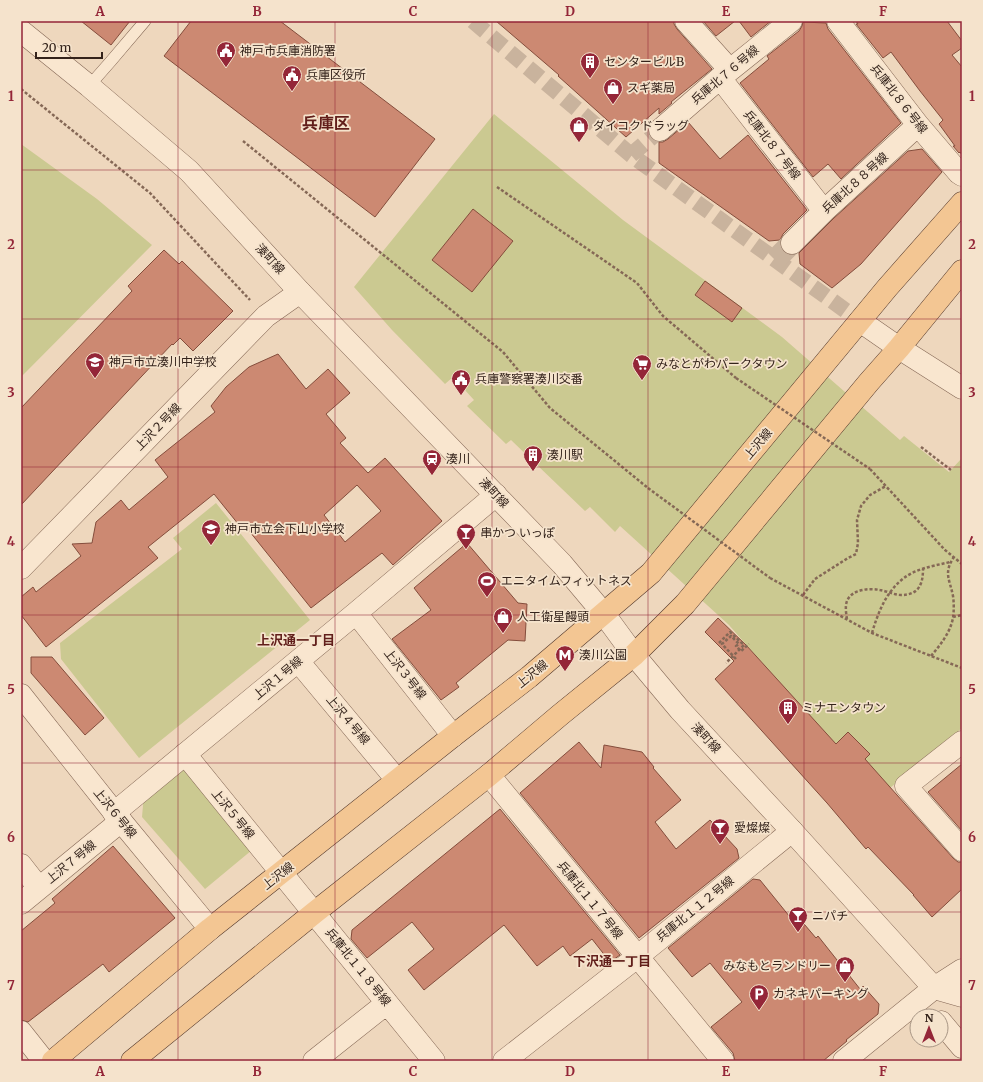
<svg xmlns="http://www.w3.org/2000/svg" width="983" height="1082" viewBox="0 0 983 1082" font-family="Merriweather,'Noto Sans JP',serif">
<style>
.green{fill:#cbc991}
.building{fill:#cc8972;stroke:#844d3c;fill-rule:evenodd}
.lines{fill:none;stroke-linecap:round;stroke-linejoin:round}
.pedestrian-tunnel{stroke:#c9b39d;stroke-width:16;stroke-dasharray:16 8;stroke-linecap:butt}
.minor-tunnel{stroke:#c9b39d;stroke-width:22;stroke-dasharray:22 11;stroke-linecap:butt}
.service-casing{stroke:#856856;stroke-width:12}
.minor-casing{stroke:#856856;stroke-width:23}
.tertiary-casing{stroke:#856856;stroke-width:23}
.primary-casing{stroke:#52372b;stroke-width:23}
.path{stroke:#856856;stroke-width:2.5;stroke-dasharray:3 2;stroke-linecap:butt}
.service{stroke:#f9e6cf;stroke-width:11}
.minor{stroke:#f9e6cf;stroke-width:22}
.tertiary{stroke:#f9e6cf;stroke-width:22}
.primary{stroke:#f3c693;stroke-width:22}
.path-bridge{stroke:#856856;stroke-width:2.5;stroke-dasharray:3 2;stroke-linecap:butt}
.grid{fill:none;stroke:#942638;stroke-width:1;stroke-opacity:0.55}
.labels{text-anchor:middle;stroke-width:3.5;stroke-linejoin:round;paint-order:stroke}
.poi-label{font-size:12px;fill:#34231b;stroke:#f5e3cc;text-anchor:start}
.street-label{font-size:12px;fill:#34231b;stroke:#f5e3cc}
.neighbourhood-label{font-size:13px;font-weight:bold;fill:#611e1a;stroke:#f5e3cc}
.district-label{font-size:16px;font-weight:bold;fill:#611e1a;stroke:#f5e3cc}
.neatline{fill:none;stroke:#942638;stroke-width:1.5}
.grid-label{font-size:13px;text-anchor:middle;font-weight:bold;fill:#942638}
</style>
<rect width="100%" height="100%" fill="#eed7bd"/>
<path class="green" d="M494,114l129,106 159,117 118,103 4,-4 45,36 13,-14v270l-72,60 -20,-23 -9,7 -112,-124 -20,-23 -109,-99 -5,6 -25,-25 -5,4 -74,-71 -5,4 -39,-38 7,-6 -21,-23 -8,7 -53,-54 -38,-43z
M21,144l76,55 55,46 -131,132z
M216,503l94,117 -171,138 -78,-99 -1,-16 122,-94 -9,-11z
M186,768l66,82 -47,39 -63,-72 2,-23z"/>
<path class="building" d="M81,21h49l-19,24z
M191,21h89l155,118 -60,78 -211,-161z
M496,21h178v3l3,5 35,40 -41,33 1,1 -13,11v-6l-33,29 -68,-61 1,-1z
M703,21h32l-19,15z
M739,21h32l-20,16z
M856,21h91l15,20v7l-10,7 10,12v88l-2,-3 -1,1 -6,-7h2l-16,-22 4,-4 -23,-29 -29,-39 -8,6 -27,-34h2z
M803,22l23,1 2,6 73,94 -60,56 -13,-15 -15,13 -73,-94 29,-24 -2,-3 32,-25 3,-5z
M688,122l32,37 28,-24 59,75 -24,24 -3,6 -11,1 -110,-78v-21h4l5,-3z
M922,149l20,23 -81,92 -29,24 -32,-24 -1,-11 35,-35 74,-67z
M473,209l40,32 -41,51 -40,-32z
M164,250l15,14 3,-3 51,50 -40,40 -13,-13 -7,7 -1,-1 -151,161v-97l111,-117 -4,-5z
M705,281l37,27 -10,14 -37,-27z
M278,354l28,35 22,-20 22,24 -24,21 20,24 -6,5 28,30 17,-15 57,63 -49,44 -11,-12 -71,55 -65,-81 -3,3 -29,-36 -66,53 10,11 -112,89 -25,-32v-18l12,-10 3,5 45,-36 -9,-12 20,-1 4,-21 25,-22 8,10 39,-33 -13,-17 60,-48 -4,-6 15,-19 23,-20zM357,485l24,26 -36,31 -21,-27z
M467,543l51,60 9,1 -2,37 -17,-1 -52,43 3,4 -18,13 -49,-61 39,-29 -17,-22z
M718,618l28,27 90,99 12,-12 22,22 -5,5 88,99 5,4h4v27l-30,28 -19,-22h1l-46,-48 -2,2 -39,-46 -112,-124 19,-18 -29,-29z
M31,657h21l52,61 -19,17 -54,-62z
M579,742l22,26 3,-23 38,7 12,15 -1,1 28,32 -26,22 21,27 34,-29 27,29 2,9 -100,80 -119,-145z
M962,764v67l-34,-39z
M500,809l120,146 -10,7 -18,-23 -22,17 -7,-10 -26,20 -33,-41 -80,65 -16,-20 26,-21 -22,-27 -45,36 -16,-19 1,-9z
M113,846l62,72 -66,54 -6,-8 -75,58 -7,-2v-89l34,-28 -3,-4z
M753,879l7,1 34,42 5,-4 17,20 2,-2 42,53 3,-3 16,18 -1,10 -32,26 1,1 -24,20h-88l-2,-8 -22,-26 31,-25 -32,-39 -18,14 -24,-29z"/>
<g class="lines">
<path class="pedestrian-tunnel" d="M473,21l158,134 229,166
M631,155l29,-25"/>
<path class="minor-tunnel" d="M775,260l17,-17"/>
<defs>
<path id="service" d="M89,86l22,-25 34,-40"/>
<path id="minor" d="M686,21l44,49
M838,21l80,104 41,48 3,2
M720,78l104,133
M660,130l60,-52 71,-57
M792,243l32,-32 94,-86
M21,568l245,-252 34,-24
M356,613l97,123
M298,661l99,119
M962,742l-56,44 56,64
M185,754l249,307
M489,775l234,286
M114,813l242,-200 140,-118
M21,865l18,23
M21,903l100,-82
M21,1032l23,29
M314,1061l73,-58
M504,1061l133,-104 155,-126
M844,1061l90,-73 28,-18"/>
<path id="tertiary" d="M21,31l68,55 100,85 111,121 262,272 42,50 30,41 46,55 112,121 142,157 28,8
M860,321l39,27 63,40
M21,695l100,126 89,108
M941,1022l21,25"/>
<path id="primary" d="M53,1061l157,-132 243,-193 76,-59 122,-104 236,-285 75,-85
M132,1061l182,-148 175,-138 71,-60 74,-60 51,-51 184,-222 30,-34 63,-77"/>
</defs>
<use href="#service" class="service-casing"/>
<use href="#minor" class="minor-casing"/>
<use href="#tertiary" class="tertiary-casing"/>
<use href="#primary" class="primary-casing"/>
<path class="path" d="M21,89l129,104 100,107
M243,141l260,211 47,56 98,80
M497,187l140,96 26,33 73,62
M921,447l30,23
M870,469l75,81 17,14
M770,578l102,55 90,35
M803,595l12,-16 33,-21 8,-4 2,-11 -1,-23 4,-14 9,-11 16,-9
M953,617l9,-2
M847,619c-1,-6 -2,-13 0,-18 5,-12 22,-13 33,-11 7,1 14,5 21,5 18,0 22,-11 22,-26
M872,633c7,-24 17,-48 40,-60 12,-6 26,-8 38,-11
M719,643l11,-11 14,13 -18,18
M931,656c10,-12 19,-23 22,-38 1,-6 1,-16 0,-22 -3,-16 -10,-23 1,-39
M736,659l-14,-15 9,-8 8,8 -3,2 5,5 8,-7"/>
<use href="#service" class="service"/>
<use href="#minor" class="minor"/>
<use href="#tertiary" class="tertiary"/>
<use href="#primary" class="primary"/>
<path class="path-bridge" d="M736,378l134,91
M648,488l122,90"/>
</g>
<path class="grid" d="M178,21v1040M335,21v1040M492,21v1040M648,21v1040M804,21v1040M21,170h941M21,319h941M21,467h941M21,615h941M21,763h941M21,912h941"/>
<defs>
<symbol id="civic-pin" viewBox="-11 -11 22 30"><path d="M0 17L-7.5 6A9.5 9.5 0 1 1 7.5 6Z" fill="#942638" stroke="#f5e3cc"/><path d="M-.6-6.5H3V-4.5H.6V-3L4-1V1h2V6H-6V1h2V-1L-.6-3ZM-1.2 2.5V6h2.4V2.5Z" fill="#fff"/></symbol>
<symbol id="building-pin" viewBox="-11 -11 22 30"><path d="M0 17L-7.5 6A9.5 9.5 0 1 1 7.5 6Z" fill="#942638" stroke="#f5e3cc"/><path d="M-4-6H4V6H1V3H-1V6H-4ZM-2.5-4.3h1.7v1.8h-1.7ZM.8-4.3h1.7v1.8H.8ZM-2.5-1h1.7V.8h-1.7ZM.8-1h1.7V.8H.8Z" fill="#fff"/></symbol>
<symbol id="shop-pin" viewBox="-11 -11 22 30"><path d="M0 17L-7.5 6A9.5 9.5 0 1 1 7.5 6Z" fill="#942638" stroke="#f5e3cc"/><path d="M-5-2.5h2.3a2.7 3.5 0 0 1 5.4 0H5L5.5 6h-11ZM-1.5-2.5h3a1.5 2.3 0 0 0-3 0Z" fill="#fff"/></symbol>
<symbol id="school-pin" viewBox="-11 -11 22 30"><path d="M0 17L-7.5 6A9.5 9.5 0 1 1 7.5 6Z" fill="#942638" stroke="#f5e3cc"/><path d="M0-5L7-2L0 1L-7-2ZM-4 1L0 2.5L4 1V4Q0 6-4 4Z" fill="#fff"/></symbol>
<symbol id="supermarket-pin" viewBox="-11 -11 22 30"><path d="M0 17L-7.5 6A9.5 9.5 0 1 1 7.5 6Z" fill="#942638" stroke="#f5e3cc"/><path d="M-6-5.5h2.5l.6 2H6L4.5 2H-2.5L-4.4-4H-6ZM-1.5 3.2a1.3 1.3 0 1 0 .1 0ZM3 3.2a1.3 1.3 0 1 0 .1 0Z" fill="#fff"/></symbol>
<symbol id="station-pin" viewBox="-11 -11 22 30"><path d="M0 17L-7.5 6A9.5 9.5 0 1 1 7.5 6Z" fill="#942638" stroke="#f5e3cc"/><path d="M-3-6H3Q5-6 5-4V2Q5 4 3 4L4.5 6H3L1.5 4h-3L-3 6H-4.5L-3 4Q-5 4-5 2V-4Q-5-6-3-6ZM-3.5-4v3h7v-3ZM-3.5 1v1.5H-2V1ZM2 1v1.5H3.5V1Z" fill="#fff"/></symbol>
<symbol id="bar-pin" viewBox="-11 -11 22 30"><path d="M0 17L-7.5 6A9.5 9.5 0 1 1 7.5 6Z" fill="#942638" stroke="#f5e3cc"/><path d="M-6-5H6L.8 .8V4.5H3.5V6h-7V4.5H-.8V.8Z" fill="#fff"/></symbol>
<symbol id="stadium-pin" viewBox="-11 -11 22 30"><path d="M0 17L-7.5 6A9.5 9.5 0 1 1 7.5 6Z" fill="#942638" stroke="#f5e3cc"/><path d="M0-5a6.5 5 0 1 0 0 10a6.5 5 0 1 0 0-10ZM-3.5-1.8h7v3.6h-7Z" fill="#fff"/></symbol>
<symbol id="metro-pin" viewBox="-11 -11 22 30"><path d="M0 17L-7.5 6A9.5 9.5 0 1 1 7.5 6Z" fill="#942638" stroke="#f5e3cc"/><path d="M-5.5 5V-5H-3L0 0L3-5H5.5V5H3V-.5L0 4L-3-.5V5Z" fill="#fff"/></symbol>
<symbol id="parking-pin" viewBox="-11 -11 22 30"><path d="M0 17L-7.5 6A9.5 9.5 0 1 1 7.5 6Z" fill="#942638" stroke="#f5e3cc"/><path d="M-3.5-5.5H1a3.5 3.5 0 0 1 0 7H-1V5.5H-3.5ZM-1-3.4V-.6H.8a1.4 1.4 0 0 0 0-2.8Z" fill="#fff"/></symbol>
</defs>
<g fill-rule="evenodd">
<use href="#civic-pin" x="215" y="40" width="22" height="30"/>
<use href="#building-pin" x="579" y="51" width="22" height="30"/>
<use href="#civic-pin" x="281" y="64" width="22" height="30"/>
<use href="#shop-pin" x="602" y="77" width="22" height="30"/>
<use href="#shop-pin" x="568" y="115" width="22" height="30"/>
<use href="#school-pin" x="84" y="351" width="22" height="30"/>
<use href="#supermarket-pin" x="631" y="353" width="22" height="30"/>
<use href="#civic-pin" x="450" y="368" width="22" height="30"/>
<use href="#building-pin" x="522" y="444" width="22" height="30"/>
<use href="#station-pin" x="421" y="448" width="22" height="30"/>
<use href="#school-pin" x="200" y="518" width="22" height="30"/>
<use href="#bar-pin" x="455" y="522" width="22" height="30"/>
<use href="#stadium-pin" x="476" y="570" width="22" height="30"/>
<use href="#shop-pin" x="492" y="606" width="22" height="30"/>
<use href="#metro-pin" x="554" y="644" width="22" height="30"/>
<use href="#building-pin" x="777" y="697" width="22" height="30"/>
<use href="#bar-pin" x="709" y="817" width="22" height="30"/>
<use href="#bar-pin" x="787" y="905" width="22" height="30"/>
<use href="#shop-pin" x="834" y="955" width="22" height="30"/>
<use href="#parking-pin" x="748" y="983" width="22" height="30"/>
</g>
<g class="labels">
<g class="poi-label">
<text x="240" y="55">神戸市兵庫消防署</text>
<text x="604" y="66">センタービルB</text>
<text x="306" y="79">兵庫区役所</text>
<text x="627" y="92">スギ薬局</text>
<text x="593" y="130">ダイコクドラッグ</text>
<text x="109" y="366">神戸市立湊川中学校</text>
<text x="656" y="368">みなとがわパークタウン</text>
<text x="475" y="383">兵庫警察署湊川交番</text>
<text x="547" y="459">湊川駅</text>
<text x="446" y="463">湊川</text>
<text x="225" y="533">神戸市立会下山小学校</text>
<text x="480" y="537">串かつ いっぽ</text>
<text x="501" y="585">エニタイムフィットネス</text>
<text x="517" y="621">人工衛星饅頭</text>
<text x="579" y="659">湊川公園</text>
<text x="802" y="712">ミナエンタウン</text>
<text x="734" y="832">愛燦燦</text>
<text x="812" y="920">ニパチ</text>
<text x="831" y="970" text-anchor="end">みなもとランドリー</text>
<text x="773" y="998">カネキパーキング</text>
</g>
<g class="street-label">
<text transform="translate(725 75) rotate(-40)" y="4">兵庫北７６号線</text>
<text transform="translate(899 99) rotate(52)" y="4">兵庫北８６号線</text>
<text transform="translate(772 145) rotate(52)" y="4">兵庫北８７号線</text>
<text transform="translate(855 183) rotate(-42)" y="4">兵庫北８８号線</text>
<text transform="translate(270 259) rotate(47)" y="4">湊町線</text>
<text transform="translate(158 427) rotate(-46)" y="4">上沢２号線</text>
<text transform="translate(758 444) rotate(-50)" y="4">上沢線</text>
<text transform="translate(494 493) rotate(46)" y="4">湊町線</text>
<text transform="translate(405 674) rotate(52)" y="4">上沢３号線</text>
<text transform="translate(532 674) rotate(-39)" y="4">上沢線</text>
<text transform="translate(278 678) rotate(-40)" y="4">上沢１号線</text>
<text transform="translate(348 720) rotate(50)" y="4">上沢４号線</text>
<text transform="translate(706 738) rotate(47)" y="4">湊町線</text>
<text transform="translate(115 813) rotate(51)" y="4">上沢６号線</text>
<text transform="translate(233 814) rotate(51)" y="4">上沢５号線</text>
<text transform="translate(71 862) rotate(-39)" y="4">上沢７号線</text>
<text transform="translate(278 876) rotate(-38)" y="4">上沢線</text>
<text transform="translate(590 900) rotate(51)" y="4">兵庫北１１７号線</text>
<text transform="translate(695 909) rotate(-39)" y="4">兵庫北１１２号線</text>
<text transform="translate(358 967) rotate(51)" y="4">兵庫北１１８号線</text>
</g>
<g class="neighbourhood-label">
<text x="296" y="645">上沢通一丁目</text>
<text x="612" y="966">下沢通一丁目</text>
</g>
<g class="district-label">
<text x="326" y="129">兵庫区</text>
</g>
</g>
<rect width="983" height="1082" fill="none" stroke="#f5e3cc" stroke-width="44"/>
<g transform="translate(929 1028)"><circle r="19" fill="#f5e3cc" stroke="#a89685"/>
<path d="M0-3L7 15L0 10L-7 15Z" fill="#942638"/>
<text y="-6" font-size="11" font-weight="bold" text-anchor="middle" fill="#34231b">N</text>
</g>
<path d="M36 52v6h66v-6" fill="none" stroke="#34231b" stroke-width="2"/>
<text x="42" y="52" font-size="12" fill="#34231b" stroke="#f5e3cc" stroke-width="3" paint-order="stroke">20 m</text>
<rect x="22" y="22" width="939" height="1038" class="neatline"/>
<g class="grid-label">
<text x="100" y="16">A</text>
<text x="257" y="16">B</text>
<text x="413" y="16">C</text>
<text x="570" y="16">D</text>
<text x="726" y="16">E</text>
<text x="883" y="16">F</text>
<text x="11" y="101">1</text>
<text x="972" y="101">1</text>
<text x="11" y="249">2</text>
<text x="972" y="249">2</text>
<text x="11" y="397">3</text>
<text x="972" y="397">3</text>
<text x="11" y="546">4</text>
<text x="972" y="546">4</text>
<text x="11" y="694">5</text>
<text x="972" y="694">5</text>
<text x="11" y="842">6</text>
<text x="972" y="842">6</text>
<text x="11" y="990">7</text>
<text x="972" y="990">7</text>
<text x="100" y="1076">A</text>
<text x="257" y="1076">B</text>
<text x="413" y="1076">C</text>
<text x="570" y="1076">D</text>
<text x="726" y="1076">E</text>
<text x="883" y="1076">F</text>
</g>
</svg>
